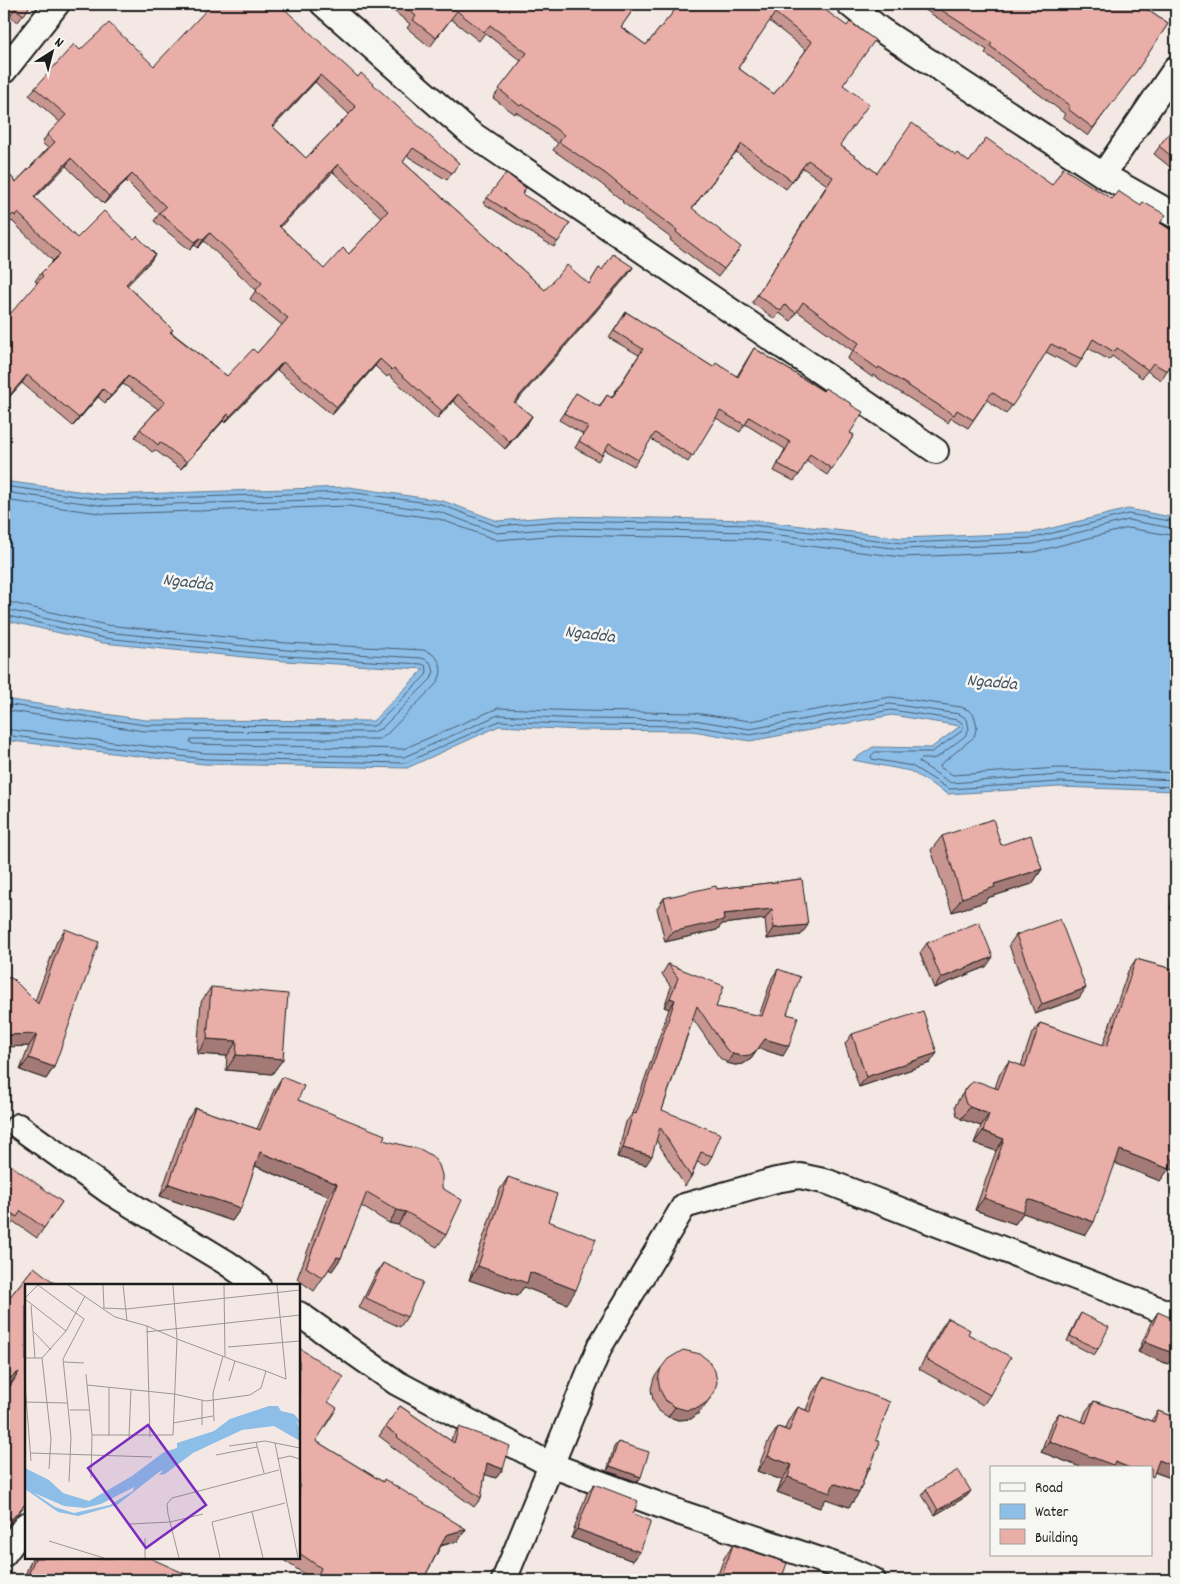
<svg xmlns="http://www.w3.org/2000/svg" width="1180" height="1584" viewBox="0 0 1180 1584" font-family="Dekko,sans-serif">
<style>
.water{fill:#8dbee8;stroke:#607d96}
.lines{fill:none;stroke-linecap:round;stroke-linejoin:round}
.shore{stroke:#495d6e;stroke-width:1}
.minor-casing{stroke:#1c1c1c;stroke-width:28}
.minor{stroke:#f6f6f2;stroke-width:24}
.wall{fill:#c89690;stroke:#1c1c1c;fill-rule:evenodd}
.shaded-wall{fill:#a37a76;stroke:#1c1c1c}
.building{fill:#e9aea8;stroke:#1c1c1c;fill-rule:evenodd}
.labels{text-anchor:middle;stroke-width:5;stroke-linejoin:round;paint-order:stroke}
.water-label{font-size:18px;font-style:italic;fill:#445563;stroke:#f6f6f2}
.inset-road{fill:none;stroke:#9d9693;stroke-width:1}
.view{fill:#7b2cbf;fill-opacity:0.15;stroke:#7b2cbf;stroke-width:2.5}
.inset-edge{fill:none;stroke:#1c1c1c;stroke-width:2.5}
</style>
<rect width="100%" height="100%" fill="#f3e8e3"/>
<filter id="ink" filterUnits="userSpaceOnUse"><feTurbulence type="fractalNoise" baseFrequency=".02" numOctaves="2"/><feDisplacementMap in="SourceGraphic" scale="10" xChannelSelector="R" yChannelSelector="G"/><feConvolveMatrix kernelMatrix="1 2 1 2 8 2 1 2 1" color-interpolation-filters="sRGB"/></filter>
<g filter="url(#ink)">
<path class="water" d="M4,481l102,14 243,-8 94,14 55,20 61,-5 193,4 150,18 130,-5 96,-24 48,9v273l-117,-4 -111,7 -38,-23 -57,-11 20,-13 58,1 29,-22 -68,-11 -142,26 -57,-10 -112,-1 -82,-4 -92,42 -203,-4 -200,-24v-41l141,21 228,1 51,-52 -139,-8 -182,-18 -99,-23z"/>
<g class="lines">
<path class="shore" d="M4,486l102,14 243,-8 93,13 55,21 63,-5 192,4 150,18 131,-5 95,-24 48,8
M4,492l102,14 242,-7 92,13 57,21 63,-5 192,4 150,17 131,-5 95,-24 48,9
M4,500l102,14 242,-8 91,13 58,21 63,-5 191,4 151,18 132,-5 94,-24 48,8
M4,601l102,24 180,18 137,7c17,4 23,20 13,34l-49,50 -7,5h-188l-2,2 2,3 211,5 95,-41 83,3 113,2 56,8 141,-24 70,10 7,3 6,5 3,11 -3,11 -34,28 1,3 12,7 106,-7 117,5
M4,609l101,23 181,18 136,8 8,4 4,9 -3,8 -49,49 -9,4 -229,-1 -140,-21
M4,615l100,23 181,18 137,8 4,2 1,4 -1,5 -49,49 -4,2 -228,-1 -141,-21
M4,729l201,24 199,4 94,-42 83,4 113,1 56,9 140,-25 69,10 8,5 2,10 -4,7 -27,21 -6,2h-11l-2,2 1,2 31,20 108,-8 117,5
M4,735l201,24 200,4 94,-42 82,4 112,1 57,9 141,-25 67,10 4,3 1,4 -1,4 -30,21h-57l-4,4 1,3 40,7 37,23 110,-7 117,5"/>
<defs>
<path id="minor" d="M323,4l146,128 467,319
M849,4l32,26 222,145 73,41
M4,71l53,-67
M1103,175l73,-107
M18,1126l92,66 117,71 31,22
M299,1314l98,69 154,82 130,48 169,57 23,10
M4,1554l22,-29
M504,1580l96,-234 84,-140 92,-26 24,-4 28,6 348,134"/>
</defs>
<use href="#minor" class="minor-casing"/>
<use href="#minor" class="minor"/>
</g>
<path class="wall" d="M4,4h27l-13,18 -8,-6 -6,8z
M385,4h252l-16,23 25,18 34,-41h137l26,81 -3,60 37,28 79,-18 13,7 83,23 60,14 48,24 16,10v130l-3,-2 -12,19 -14,-9 -5,7 -30,-22 -3,4 -21,-12 -6,11 -6,9 -30,-16 -18,30 -22,32 -19,-14 -19,28 -17,-10 -3,5 -75,-48 -1,2 -25,-18 6,-8 -56,-40 -6,10 -12,-8 -4,6 -23,-16 75,-118 -24,-17 -17,21 -50,-37 -44,56 43,47 -17,22 -48,-37 1,-2 -49,-36 1,-1 -23,-18 -47,-33 5,-7 -42,-31 -1,2 -22,-16 28,-37 -36,-28 -6,8 -28,-22 -21,28 -23,-19 3,-4zM769,21l37,29 -32,44 -36,-26z
M916,4h223l29,20 -80,112 -25,-19 2,-3 -80,-61 2,-3z
M80,50l74,16 204,11 101,86 -12,17 -40,-24 -4,6 142,128 44,-6 10,-16 3,2 31,-3 -5,8 -113,128 17,13 -5,8 -22,25 -52,-48 -16,18 -48,-44 -2,2 -12,-11 -43,49 -55,-45 -52,53 -2,-2 -42,48 -26,-19 -3,2 -17,-15 5,-8 18,-20 -35,-25 -18,19 -7,-6 -25,29 -51,-43 15,-101 -2,-1 6,-8 12,-12 -41,-40 -3,3 -2,-2 -3,4v-57l12,13 32,-34 -6,-5 5,-8 13,-13 -31,-27 6,-7zM315,82l34,32 -43,44 -33,-31zM66,166l38,38 22,-23 33,33 -5,7 36,29 5,-5 3,3 6,-7 52,49 -6,9 32,26 -25,28 -30,23 -56,-44 2,-2 -46,-45 23,-23 5,-8 -21,-15 -57,-1 -42,-40zM333,172l49,46 -33,36 -25,15 -44,-42z
M1176,124v46l-1,1 -21,-17z
M487,198l83,25 -16,24 -71,-44z
M626,312l87,55 24,9 17,-28 69,43 28,14 -1,28 4,2 -27,40 -21,-14 -7,14 -5,6 -20,-10 11,-22 -40,-25 -5,8 -24,-14 -28,44 -37,-23 -17,27 -29,-16 -7,11 -23,-13 8,-14 -24,-14 13,-20 4,-7 23,14 8,-12 4,3 28,-43 -30,-17z
M942,836l100,33 -10,15 -45,14 -2,4 -33,10 -21,-62z
M802,879l-1,56 -34,4 -2,-20 -43,5 -5,6 -52,12 -8,-34 7,-10 53,-9z
M1176,883v28l-6,-2z
M65,929l-11,138 -8,12 -26,-9 9,-24 -25,1v-71l31,25 22,-60z
M1016,935l63,63 -44,16 -26,-69z
M927,943l59,24 -52,21 -14,-35z
M1136,959l40,11v201l-7,-3 -9,13 -45,-18 -29,72 -63,-22 -8,11 -40,-14 21,-59 -22,-8 7,-17 -20,-7 -4,-3 -2,-10 5,-9 9,-12 26,3 5,-15 9,-12 12,5 10,-30 9,-13 63,22 25,-74z
M668,964l48,43 43,9 13,-38 6,-9 9,45 -4,42 -24,-8 -8,11 -8,5 -8,1 -8,-2 -7,-5 -27,-39 -31,91 50,46 -6,10 -9,-4 -6,15 -6,9 -29,-46 -10,25 -29,-8 9,-35 7,-9 36,-104 -5,-2 7,-20 -9,-13z
M211,987l72,72 -11,15 -46,-4 1,-14 -30,-2 4,-52z
M852,1034l78,29 -71,24 -14,-43z
M282,1077l16,23 85,40 59,48 4,47 -9,12 -39,-22 -9,-2 -28,-17 -20,52 -9,13 -3,-2 -15,22 -17,-12 31,-83 -73,-30 -14,42 -9,13 -72,-25 26,-75 9,-13 62,21 17,-39z
M4,1169l58,33 -25,36 -23,-16 -5,5 -5,-4z
M508,1177l59,127 -43,-17 -7,9 -48,-16 30,-89z
M383,1263l24,54 -7,10 -41,-19 17,-35z
M34,1267l-15,246 -15,19v-137l5,-9 -5,4v-86z
M1158,1312l10,52 -30,-12 13,-30z
M1081,1313l17,36 -4,6 -27,-14 11,-23z
M948,1318l20,16 22,61 -7,10 -64,-36 22,-41z
M299,1348l29,54 -12,39 67,41 83,47 -8,12 -17,5 -18,34h-110l-31,-21v-1h17z
M661,1368l39,44 -9,7 -12,1 -11,-3 -9,-6 -6,-11 -2,-11 3,-11z
M823,1377l53,63 -6,28 -4,6 -7,19 -10,14 -23,-8 -6,9 -43,-16 5,-12 -25,-9 11,-29 10,-15 7,2 3,-8 10,-14 8,3 7,-18z
M1094,1401l57,20 7,-10 18,7v62l-22,-8 -3,-4h-68l-42,-16 10,-28 8,-11 23,9 4,-11z
M400,1406l51,35 1,-4 7,-10 44,42 -7,9 -11,-4 -4,24 -7,9 -83,-61v-1l-12,-9z
M618,1442l20,40 -31,-11 7,-24z
M594,1484l39,30 7,38 -7,9 -62,-23 16,-45z
M926,1489l41,7 -32,19 -13,-20z
M733,1545l48,35h-65l8,-22z
M32,1558h118l38,22h-165z"/>
<path class="shaded-wall" d="M320,75l-5,7 -48,52 5,-8z
M742,144l-6,8 -50,64 6,-8z
M71,158l-5,8 -37,38 5,-7z
M338,164l-5,8 -59,62 5,-8z
M132,174l-6,7 -22,23 5,-8z
M210,233l-6,8 -6,7 5,-8z
M200,238l-5,7 -5,5 5,-8z
M155,254l-5,8 -29,30 5,-8z
M633,267l-5,8 -119,135 5,-8z
M380,359l-5,7 -43,49 5,-8z
M283,362l-6,8 -52,53 5,-7z
M27,375l-5,8 -18,20v-1z
M128,376l-5,8 -18,19 6,-7z
M103,389l-5,8 -25,29 6,-8z
M458,394l-5,7 -16,18 5,-8z
M228,414l-5,7 -42,48 6,-7z
M532,416l-5,8 -22,25 5,-7z
M1042,869l-10,15 -45,14 -2,4 -33,10 10,-14 32,-14z
M1176,900v11l-6,-2z
M772,909l-7,10 -43,5 -5,6 -52,12 7,-10 51,-18z
M808,925l-7,10 -34,4 7,-11z
M993,957l-7,10 -52,21 7,-10z
M1086,988l-7,10 -44,16 7,-10z
M670,998l5,2 -6,9 -5,-2z
M37,1034l-8,12 -25,1v-12z
M207,1039l30,2 -10,15 -30,-2z
M765,1039l24,7 -6,10 -25,-8z
M757,1050l-6,9 -8,5 -8,1 -8,-2 6,-9z
M937,1053l-7,10 -71,24 7,-10z
M236,1055l47,4 -11,15 -46,-4z
M29,1058l25,9 -8,12 -26,-9z
M970,1107l19,7 -8,12 -20,-7z
M983,1131l21,8 -8,12 -22,-8z
M623,1148l29,8 -6,9 -29,-8z
M1120,1150l49,19 -9,12 -48,-19z
M260,1152l77,32 -9,12 -77,-32z
M1174,1155l2,1v15l-11,-4z
M169,1184l72,24 -9,13 -72,-25z
M984,1198l44,1 66,23 -8,13 -63,-22 -8,11 -40,-14z
M397,1210l9,2 -8,13 -9,-2z
M337,1257l4,1 -9,13 -4,-2z
M478,1266l52,6 46,18 -9,14 -43,-17 -7,9 -48,-16z
M1145,1342l30,12 -7,10 -30,-12z
M19,1372l-10,14 -5,4v-8z
M714,1393l-14,19 -9,7 -12,1 -11,-3 7,-10z
M1049,1441l66,21 15,6h-47l-42,-16z
M768,1456l24,9 -10,15 -25,-9z
M1159,1460l17,7v13l-24,-9z
M487,1463l16,6 -7,9 -16,-5z
M610,1466l31,11 -3,5 -31,-11z
M788,1477l46,6 25,10 -10,14 -23,-8 -6,9 -43,-16z
M971,1491l-4,5 -32,19 3,-5z
M26,1503l-7,10 -15,19 8,-13z
M466,1529l-8,12 -20,5 8,-11z
M577,1529l63,23 -7,9 -62,-23z"/>
<path class="building" d="M4,4h27l-7,11 -9,-6 -11,14z
M212,4h67l79,73 3,-4 98,90 -7,10 -39,-25 -10,14 142,128 22,-25 22,19 10,-16 3,2 11,-16 20,13 -119,135 18,14 -22,26 -52,-48 -16,17 -48,-43 -2,2 -12,-11 -43,48 -54,-45 -53,54 -2,-2 -41,48 -27,-20 -2,3 -18,-16 25,-27 -37,-26 -17,20 -8,-7 -24,29 -52,-43 -23,27v-81l39,-45 -2,-3 19,-19 -42,-41 -3,3 -2,-2 -5,5 -4,-5v-45l12,13 39,-40 -8,-7 19,-20 -31,-27 39,-44 6,6 29,-27 45,43zM320,75l36,32 -50,51 -34,-32zM71,158l38,38 23,-22 34,33 -7,6 36,29 5,-4 3,2 7,-7 52,50 -7,8 33,27 -31,35 -4,-4 -26,27 -57,-44 3,-2 -47,-46 29,-30 -18,-18 -3,3 -30,-28 -27,27 -43,-41zM338,164l50,47 -39,43 -6,-6 -19,21 -45,-43z
M401,4h236l-16,23 25,18 34,-41h137l30,22 3,-4 25,18 -32,45 26,19 -29,41 37,28 35,-50 44,32 1,-2 12,9 17,-24 66,47 11,-17 49,31 6,-8 23,15 2,-4 23,13 -6,8 16,10v123l-9,15 -14,-8 -5,7 -31,-22 -3,4 -21,-13 -11,20 -31,-15 -23,38 -16,24 -20,-14 -19,28 -16,-10 -3,5 -75,-48 -1,2 -25,-18 6,-8 -56,-41 -7,11 -11,-8 -4,6 -24,-16 76,-118 -25,-17 -16,21 -50,-37 -50,64 49,39 -17,22 -48,-37 1,-2 -49,-36 1,-1 -23,-19 -47,-32 5,-7 -42,-31 -2,2 -21,-17 28,-36 -37,-28 -6,7 -27,-21 -21,27 -23,-18 3,-4zM775,13l37,29 -38,52 -36,-26z
M932,4h207l29,20 -32,48 -43,56 -25,-19 2,-3 -80,-60 2,-3z
M1176,124v36l-17,-14z
M506,173l20,15 -4,6 48,29 -12,19 -71,-44z
M626,312l87,55 3,-4 22,14 16,-29 69,43 2,-3 27,16 -1,1 12,7 -13,21 4,2 -22,34 -22,-15 -11,21 -21,-11 12,-22 -41,-25 -4,8 -25,-14 -27,45 -38,-23 -17,27 -29,-17 -7,12 -23,-14 9,-14 -24,-14 12,-20 24,14 7,-12 5,3 31,-49 -29,-18z
M993,819l8,26 30,-10 11,34 -48,15 1,3 -33,11 -20,-62z
M802,879l6,46 -34,3 -2,-19 -49,5 1,6 -52,12 -8,-34 52,-12 1,3z
M1060,919l26,69 -44,16 -26,-69z
M979,922l14,35 -52,21 -14,-35z
M65,929l34,13 -45,125 -25,-9 8,-24 -33,1v-59l9,3 25,25z
M1136,959l40,11v186l-2,-1 -5,14 -49,-19 -26,72 -66,-23 -5,13 -39,-14 20,-59 -21,-8 6,-17 -19,-7 -4,-3 -3,-10 6,-9 4,-3h6l19,7 11,-28 16,6 15,-44 67,23z
M668,964l56,22 -8,21 46,9 16,-47 22,8 -13,37 11,3 -9,29 -24,-7 -8,11 -7,5 -9,1 -8,-2 -7,-5 -29,-43 -35,104 59,24 -9,22 -11,-4 -10,25 -31,-50 -8,29 -29,-8 10,-35 3,1 39,-114 -5,-2 8,-20z
M211,987l77,7 -5,65 -47,-4 1,-14 -30,-2z
M923,1011l14,42 -71,24 -14,-43z
M282,1077l22,9 -6,14 87,35 -2,5 39,10 10,6 7,9 3,10v13l20,12 -16,35 -40,-23 -9,-2 -30,-18 -26,66 -4,-1 -14,21 -17,-11 31,-83 -77,-32 -19,56 -72,-24 26,-76 65,22z
M8,1163l54,39 -18,26 -23,-17 -4,6 -13,-9v-39z
M508,1177l49,17 -9,27 48,18 -20,51 -46,-18 -3,11 -49,-17z
M383,1263l40,19 -16,35 -41,-19z
M34,1267l23,18h-31v218l-14,16 -8,-5v-118l15,-24 -15,10v-78z
M1158,1312l18,8v32l-1,2 -30,-12z
M1081,1313l28,14 -11,22 -28,-13z
M948,1318l22,12 -2,4 43,23 -21,38 -64,-36z
M299,1348l45,29 -16,25 9,6 -21,33 67,41 1,-3 82,50 -20,6 -23,45h-107l5,-12 -22,-15v-19l2,-3 -2,-2z
M683,1350l17,4 9,7 6,10 2,11 -3,11 -7,9 -9,6 -12,2 -11,-3 -9,-6 -6,-11 -2,-11 3,-11 7,-9z
M823,1377l67,25 -14,38 4,2 -10,26 -2,-1 -9,26 -25,-10 -4,10 -42,-16 4,-12 -24,-9 10,-29 11,4 9,-24 12,5z
M1094,1401l60,21 4,-11 18,7v49l-17,-7 -6,17 -2,-1v-8h-21l-15,-6 -2,3 -64,-24 10,-28 27,10z
M400,1406l54,37 5,-16 42,15 9,4 -7,23 -16,-6 -6,35 -84,-61 1,-1 -13,-9z
M618,1442l31,10 -8,25 -31,-11z
M958,1470l13,21 -33,19 -12,-21z
M594,1484l44,17 -5,13 18,7 -11,31 -63,-23z
M733,1545l54,18 -6,17h-61z
M35,1558h115l40,18 -2,4h-162z"/>
</g>
<g class="labels">
<g class="water-label">
<text transform="translate(188 581) rotate(7)" y="6">Ngadda</text>
<text transform="translate(590 633) rotate(7)" y="6">Ngadda</text>
<text transform="translate(992 681) rotate(5)" y="6">Ngadda</text>
</g>
</g>
<g transform="translate(25 1284)">
<rect width="275" height="275" fill="#f3e8e3"/>
<path d="M244,122h9l3,5 13,3 6,7v4l-4,-4 4,7v13l-26,-15 -32,4 -49,23 -28,21 -6,1 4,-5 -4,2 -42,33 -39,11 -20,-4 -33,-23v-21l24,12 14,13 26,8 43,-25 32,-24 13,-4v-5l37,-12 16,-12zM109,203l-1,4 -23,14 -36,8 -19,-6 -21,-14 30,13 21,2 16,-4z" fill="#8dbee8" fill-rule="evenodd"/>
<path class="inset-road" d="M13,1l46,34 -21,40 8,78 -2,45M43,1l47,32 32,9 3,111M78,1l1,23M98,1l4,36M148,1l4,54 48,18M199,1l1,72 10,4 -6,20M0,14l13,-13M0,15l41,32M6,21l4,53M78,24l23,1 174,-19M9,48l17,18M121,48l154,-17M203,63l72,-6M0,74h17M39,78l20,1M241,87l20,8 -9,-94M61,90l6,61 -1,43M0,100l6,77M62,101l87,9 32,7 44,-6 11,-7 5,-17 -31,-10M177,116v25M0,118l43,1M45,126h20M189,137l-1,-28 10,-37M148,139l40,-7M67,151h81l4,-96 -30,-13M84,152v-49M104,153l2,-48M231,158l8,31M250,159l23,115M204,162l36,-5 35,7M5,169l122,4M191,171l41,-8M252,175l13,-3 10,3M24,185l2,-30 -9,-81 24,-27 19,-35M227,228l11,46M105,240l40,-2 33,-8M24,257l55,17M120,274v-20M154,274l-11,-44 -1,-10 5,-6 107,-28M195,274l-8,-36 73,-19"/>
<path class="view" d="M123,141l58,80 -60,43 -58,-80z"/>
<rect width="275" height="275" class="inset-edge"/>
</g>
<rect width="1180" height="1584" fill="none" stroke="#f6f6f2" stroke-width="20"/>
<rect x="10" y="10" width="1160" height="1564" fill="none" stroke="#1c1c1c" stroke-width="2" filter="url(#ink)"/>
<rect x="990" y="1466" width="162" height="90" fill="#f6f6f2" stroke="#9f9f9c"/>
<rect x="1000" y="1483" width="25" height="8" fill="#f6f6f2" stroke="#9f9f9c"/>
<text x="1035" y="1492" font-size="15" fill="#1c1c1c">Road</text>
<rect x="1000" y="1504" width="25" height="15" fill="#8dbee8" stroke="#9f9f9c"/>
<text x="1035" y="1516" font-size="15" fill="#1c1c1c">Water</text>
<rect x="1000" y="1529" width="25" height="15" fill="#e9aea8" stroke="#9f9f9c"/>
<text x="1035" y="1542" font-size="15" fill="#1c1c1c">Building</text>
<g transform="translate(52 52) rotate(36)" stroke="#f6f6f2" stroke-width="4" paint-order="stroke">
<path d="M0-4L9 19L0 12L-9 19Z" fill="#1c1c1c"/>
<text y="-8" font-size="14" font-weight="bold" text-anchor="middle" fill="#1c1c1c">N</text>
</g>
</svg>
